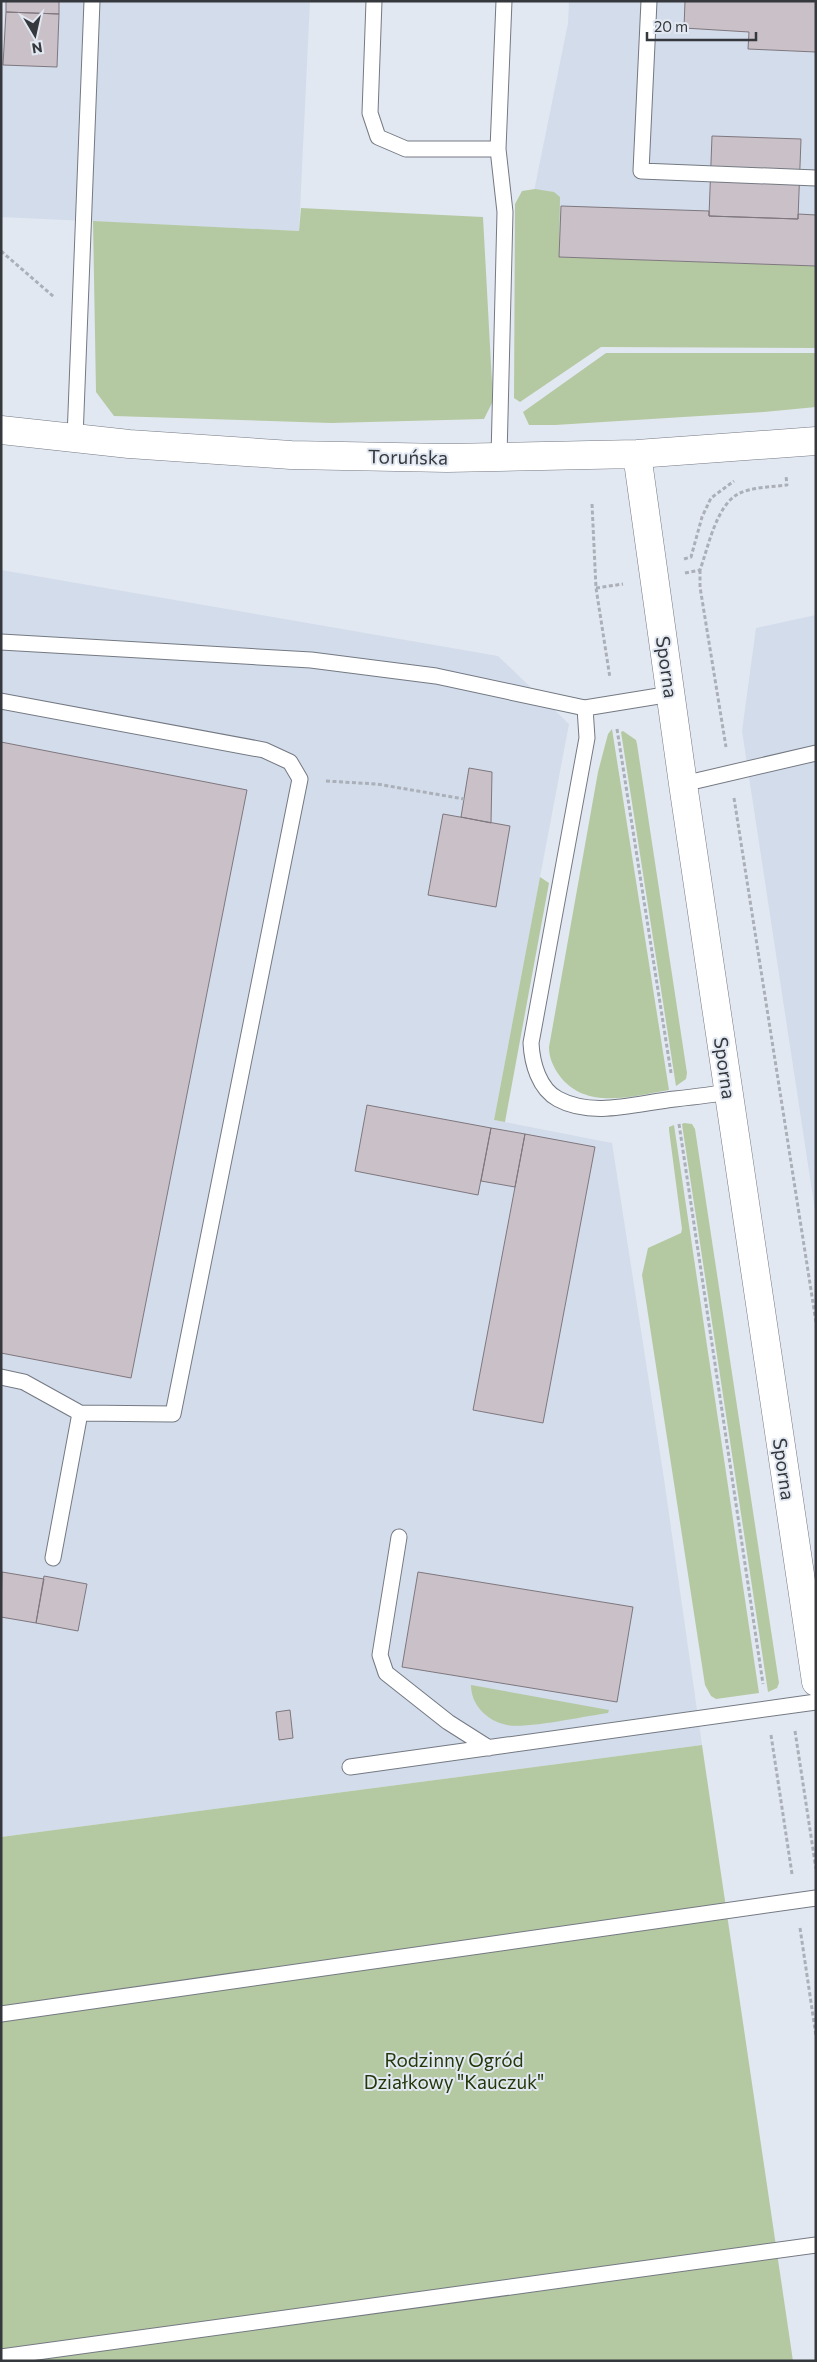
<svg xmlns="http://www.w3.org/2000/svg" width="817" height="2362" viewBox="0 0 817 2362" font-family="Commissioner,sans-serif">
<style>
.built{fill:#d2dceb}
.green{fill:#b4c9a1}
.building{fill:#c9c0c8;stroke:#7f777e}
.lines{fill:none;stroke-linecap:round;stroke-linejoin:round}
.service-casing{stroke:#747982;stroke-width:17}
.tertiary-casing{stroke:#747982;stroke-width:29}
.path{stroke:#abb0b8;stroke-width:3;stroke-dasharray:4 2.5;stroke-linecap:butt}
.service{stroke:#fff;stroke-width:15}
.tertiary{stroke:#fff;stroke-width:28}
.labels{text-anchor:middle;stroke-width:4;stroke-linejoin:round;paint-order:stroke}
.street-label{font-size:19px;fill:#35383c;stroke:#e2e8f2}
.park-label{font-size:19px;fill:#24380a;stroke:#e2e8f2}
</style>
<rect width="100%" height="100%" fill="#e2e8f2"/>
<path class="built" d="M5,1h305l-11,230 -298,-14v-144z
M569,1h247v265l-257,-9 -34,-21 43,-213z
M1,570l497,86 71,68 -75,396 118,23 52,336 38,266 -701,92z
M816,615v602l-74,-486 14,-103z"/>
<path class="green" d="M535,189l19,3 6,5 -1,60 257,9v82l-215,-1 -81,55 -6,-4 1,-194 7,-13z
M301,208l182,9 10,184 -9,18 -153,4 -217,-7 -18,-24 -3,-171 206,10z
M606,353h210v54l-52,5 -209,13h-26l-6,-13z
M612,729l57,361c-36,6 -84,21 -110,-15 -6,-9 -10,-17 -10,-28l49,-275 10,-38z
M623,731l13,9 1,4 50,329 -1,6 -10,7 -55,-354z
M540,877l9,6 -44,239 -11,-2z
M684,1123l8,1 3,5 84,554 -2,5 -9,4 -85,-561 -1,-7z
M674,1125l85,568 -43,6 -5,-3 -6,-11 -63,-410 6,-27 33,-15 1,-4 -13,-99v-3z
M471,1685l138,25 -1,3c-22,3 -82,16 -101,12 -20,-4 -36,-20 -36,-40z
M702,1745l91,616h-792v-524z"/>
<path class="building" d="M6,1h53v13l-53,-2z
M685,1h131v51l-68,-3 1,-17 -65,-4z
M6,12l53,2 -2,53 -54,-2z
M712,136l89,3 -3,80 -89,-3z
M561,206l148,5v5l89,3v-5l18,1v51l-257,-9z
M1,742l246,48 -116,588 -130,-25z
M469,768l23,4 -1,51 -30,-6z
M443,814l67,12 -14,81 -68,-12z
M367,1105l124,23 -13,67 -123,-24z
M491,1128l34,6 -10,53 -34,-6z
M525,1134l70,13 -52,276 -70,-13z
M2,1572l42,7 -8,44 -35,-6z
M418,1572l215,35 -16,95 -215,-35z
M44,1576l43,8 -9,47 -42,-8z
M290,1710l3,28 -14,2 -3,-28z"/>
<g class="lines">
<defs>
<path id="service" d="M374,1l-4,112 8,24 28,12h92
M649,1l-8,170 175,7
M75,438l17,-437
M499,457l6,-245 -7,-63 6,-148
M1,642l310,18 125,16 149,32 86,-14
M1,701l263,49 26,12 10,17 -127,635 -93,-1 -56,-31 -23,-5
M585,708l2,30 -56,305c1,20 8,46 27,56 35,19 80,4 117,0 18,-2 36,-4 53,-7
M683,784l133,-31
M399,1537l-19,118 6,18 62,49 41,26
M53,1558l27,-145
M350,1767l466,-65
M1,2014l815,-116
M1,2357l815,-112"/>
<path id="tertiary" d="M1,430l128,14 162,11 156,3 190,-4 179,-13
M637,454l46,330 133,898"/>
</defs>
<use href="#service" class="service-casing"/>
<use href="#tertiary" class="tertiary-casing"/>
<path class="path" d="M1,251l53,46
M592,504l4,84 14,90
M684,559l7,-2 11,-40 9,-19 23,-17
M700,570v17l26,160
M685,573l15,-3c8,-22 16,-64 38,-76 13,-7 34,-7 49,-9l-1,-9
M596,588l27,-4
M617,729l54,344
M326,781l51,3 87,15
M734,798l82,524
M679,1124l84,560
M795,1731l21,138
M771,1735l21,139
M800,1928l16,108"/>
<use href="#service" class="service"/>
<use href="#tertiary" class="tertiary"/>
</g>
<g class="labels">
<g class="street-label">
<text transform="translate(408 457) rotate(1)" y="7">Toruńska</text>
<text transform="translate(667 667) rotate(82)" y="7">Sporna</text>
<text transform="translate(725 1068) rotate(82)" y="7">Sporna</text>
<text transform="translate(784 1469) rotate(82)" y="7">Sporna</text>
</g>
<g class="park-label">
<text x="454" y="2067">Rodzinny Ogród<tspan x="454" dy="22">Działkowy "Kauczuk"</tspan></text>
</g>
</g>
<rect width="817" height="2362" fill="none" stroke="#35383c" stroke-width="5"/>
<g transform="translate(35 35) rotate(171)" stroke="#e2e8f2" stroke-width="4" paint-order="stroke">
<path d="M0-4L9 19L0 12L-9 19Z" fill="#35383c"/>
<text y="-8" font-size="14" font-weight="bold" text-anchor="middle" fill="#35383c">N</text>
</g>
<path d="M647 32v8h109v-8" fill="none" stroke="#35383c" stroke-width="2.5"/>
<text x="654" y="32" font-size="15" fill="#35383c" stroke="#e2e8f2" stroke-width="4" paint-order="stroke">20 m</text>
</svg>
